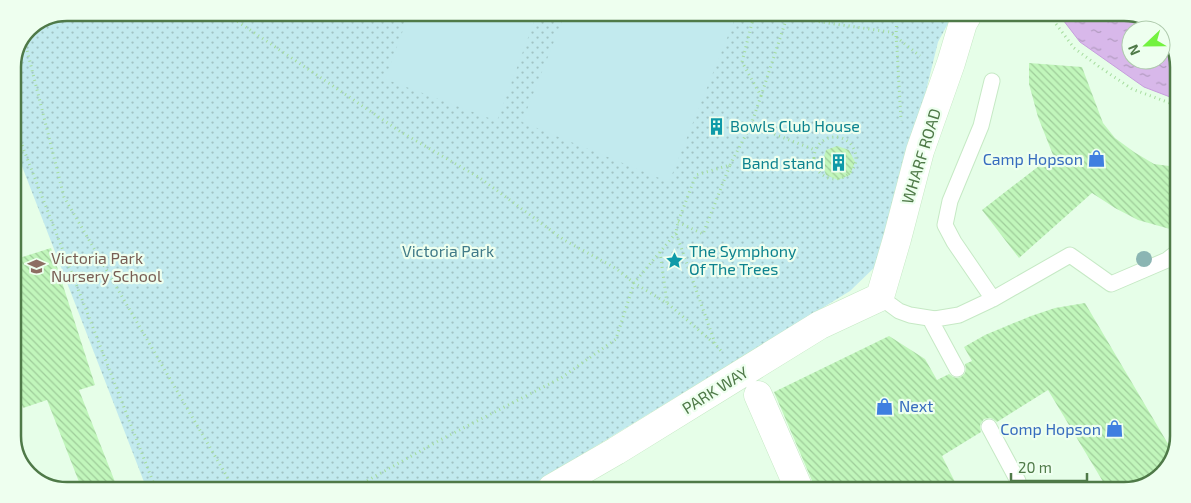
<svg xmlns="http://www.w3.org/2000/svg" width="1191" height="503" viewBox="0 0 1191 503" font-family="'Exo 2',sans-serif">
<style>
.park{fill:url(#park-dots)}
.pitch{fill:#c2eaee}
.water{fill:url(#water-ripples);stroke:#c69ddd;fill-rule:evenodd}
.building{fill:url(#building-back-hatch)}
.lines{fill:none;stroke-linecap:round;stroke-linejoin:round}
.lane-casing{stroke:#c6e9c5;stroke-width:17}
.street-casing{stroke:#c6e9c5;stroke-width:29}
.path{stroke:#a5dc9d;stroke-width:3;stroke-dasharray:1 4;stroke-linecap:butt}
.lane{stroke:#fff;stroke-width:15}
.street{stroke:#fff;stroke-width:28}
.tree{fill:#8bb5b3}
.labels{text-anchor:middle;stroke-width:4.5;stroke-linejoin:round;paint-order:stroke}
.culture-label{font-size:16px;fill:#0d838f;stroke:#eeffef;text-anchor:start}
.street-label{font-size:16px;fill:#4f7a48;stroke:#eeffef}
.shop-label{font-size:16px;fill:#366cbe;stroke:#eeffef;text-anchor:end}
.park-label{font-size:16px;fill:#407a88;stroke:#eeffef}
.education-label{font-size:16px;fill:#785e54;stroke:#eeffef;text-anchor:start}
.rim{fill:none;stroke:#4f7a48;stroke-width:2.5}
</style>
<defs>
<pattern id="park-dots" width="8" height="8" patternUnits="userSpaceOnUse" patternTransform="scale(1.25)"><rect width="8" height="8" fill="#c2eaee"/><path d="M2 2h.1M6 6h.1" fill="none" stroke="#a0c3c3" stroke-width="1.8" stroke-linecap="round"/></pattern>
<pattern id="water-ripples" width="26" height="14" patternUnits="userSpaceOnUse" patternTransform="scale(1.25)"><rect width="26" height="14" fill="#d8b8ea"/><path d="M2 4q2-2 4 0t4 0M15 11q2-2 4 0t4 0" fill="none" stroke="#b29bc0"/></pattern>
<pattern id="building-back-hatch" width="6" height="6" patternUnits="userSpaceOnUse" patternTransform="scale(1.25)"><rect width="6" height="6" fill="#c1f6bb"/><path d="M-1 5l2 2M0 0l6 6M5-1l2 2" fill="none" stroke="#9fcc9a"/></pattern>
</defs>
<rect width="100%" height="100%" fill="#e6fee8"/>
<path class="park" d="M67,13l885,3 -14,26 -42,171 -18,51 -28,27 -323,197 -381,-1 -133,-344v-79l16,-36z"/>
<path class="pitch" d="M409,14h128l-40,107 -112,-42z
M565,14l171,2 -67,166 -147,-60z"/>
<path class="water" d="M1060,16l84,1 23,17 11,29v37l-34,-13 -64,-45zM1131,30h30v30h-30z"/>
<path class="building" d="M1029,63l53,4 21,56 12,15 19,14 20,12 23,3v64l-39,-11 -23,-12 -23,-15 -73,65 -37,-48 71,-55 -15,-38 -9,-33z
M837,146l12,4 6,12 -5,13 -12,5 -12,-5 -4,-12 4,-13z
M51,248l44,137 -16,5 38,97h-36l-34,-87 -24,8 -10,-34v-114z
M1085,303l89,151v2l-20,25 -30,9h-16l-60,-100 -51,32 -4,-3 -3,-1 -6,1 -3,4 -1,3 1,6 -39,24 17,34 -145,-1 -1,-6 -39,-91 115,-56 36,23 12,21 12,-6 4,3 4,1 4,-1 4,-4 1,-4 -1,-5 7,-3 -8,-14 21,-12 46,-19 24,-8z"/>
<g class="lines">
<defs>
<path id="lane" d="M992,81l-11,45 -31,75 -5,24 9,17 39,57
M880,297l19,14 11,4 25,4 24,-4 34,-16 77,-44 41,29 56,-24 9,-7
M930,319l27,50
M989,427l29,54"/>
<path id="street" d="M758,395l41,94
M552,488l64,-37 204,-126 60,-28 17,-58 23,-88 31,-88 12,-40 4,-7"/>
</defs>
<use href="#lane" class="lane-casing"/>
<use href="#street" class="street-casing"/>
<path class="path" d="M225,13l176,119 79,46 84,62 53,29 17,14 33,20 48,41 8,9
M785,15l2,2 103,15 30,24
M897,16l-1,20 1,12 4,73
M1050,16l24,32 27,20 31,21 46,17
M26,46l38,151 169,290
M19,49l7,-3 -2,-8
M761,96l26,-79 -22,-2
M13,122l142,365
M751,125l64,25
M814 158a21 21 0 1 1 42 0a21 21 0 1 1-42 0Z
M730,165l21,-40 10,-29 -19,-34 12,-47
M678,222l25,12 27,-69 -34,10 -18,47 -2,11 39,110
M660,252l7,51
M354,488l86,-48 121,-62 55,-39 18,-56 42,-50"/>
<use href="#lane" class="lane"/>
<use href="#street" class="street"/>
</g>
<circle class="tree" cx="1144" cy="259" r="8"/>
<defs>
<symbol id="building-bare" viewBox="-9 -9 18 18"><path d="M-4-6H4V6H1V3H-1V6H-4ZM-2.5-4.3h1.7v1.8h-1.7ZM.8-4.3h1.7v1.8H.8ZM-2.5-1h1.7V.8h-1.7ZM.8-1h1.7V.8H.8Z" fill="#0f9aa8" stroke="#eeffef" stroke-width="2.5" paint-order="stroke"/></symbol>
<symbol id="shop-bare" viewBox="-9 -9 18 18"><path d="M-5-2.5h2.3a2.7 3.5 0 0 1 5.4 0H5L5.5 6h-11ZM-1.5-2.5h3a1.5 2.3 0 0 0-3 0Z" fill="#3f7fe0" stroke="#eeffef" stroke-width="2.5" paint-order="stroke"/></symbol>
<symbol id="sight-bare" viewBox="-9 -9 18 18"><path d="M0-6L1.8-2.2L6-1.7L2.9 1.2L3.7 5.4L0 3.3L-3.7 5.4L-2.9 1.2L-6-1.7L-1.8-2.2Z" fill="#0f9aa8" stroke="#eeffef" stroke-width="2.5" paint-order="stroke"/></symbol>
<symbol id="school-bare" viewBox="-9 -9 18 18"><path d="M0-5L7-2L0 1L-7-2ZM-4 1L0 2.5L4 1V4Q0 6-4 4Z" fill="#8d6e63" stroke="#eeffef" stroke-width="2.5" paint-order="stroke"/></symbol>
</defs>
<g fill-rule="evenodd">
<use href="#building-bare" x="704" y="114" width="25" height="25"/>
<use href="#shop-bare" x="1084" y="146" width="25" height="25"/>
<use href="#building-bare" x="826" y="150" width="25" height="25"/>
<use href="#sight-bare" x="662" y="248" width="25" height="25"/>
<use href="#school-bare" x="24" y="254" width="25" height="25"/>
<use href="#shop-bare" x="872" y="394" width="25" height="25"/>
<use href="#shop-bare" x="1102" y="416" width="25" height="25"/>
</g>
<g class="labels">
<g class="culture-label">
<text x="730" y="132">Bowls Club House</text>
<text x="824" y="169" text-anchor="end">Band stand</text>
<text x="689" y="257">The Symphony<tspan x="689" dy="18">Of The Trees</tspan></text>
</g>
<g class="street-label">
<text transform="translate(921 156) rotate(-73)" y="6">WHARF ROAD</text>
<text transform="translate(715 390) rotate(-32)" y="6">PARK WAY</text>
</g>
<g class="shop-label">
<text x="1083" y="165">Camp Hopson</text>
<text x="899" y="412" text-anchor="start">Next</text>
<text x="1101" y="435">Comp Hopson</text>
</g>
<g class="park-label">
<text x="448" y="257">Victoria Park</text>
</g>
<g class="education-label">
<text x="51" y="264">Victoria Park<tspan x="51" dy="18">Nursery School</tspan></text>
</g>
</g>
<path d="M0 0H1191V503H0ZM67 21H1124A46 46 0 0 1 1170 67V436A46 46 0 0 1 1124 482H67A46 46 0 0 1 21 436V67A46 46 0 0 1 67 21Z" fill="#eeffef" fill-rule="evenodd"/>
<path class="rim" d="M67 21H1124A46 46 0 0 1 1170 67V436A46 46 0 0 1 1124 482H67A46 46 0 0 1 21 436V67A46 46 0 0 1 67 21Z"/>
<g transform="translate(1146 45) rotate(248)"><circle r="24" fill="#eeffef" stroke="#aecaac"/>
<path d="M0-4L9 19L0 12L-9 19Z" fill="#73f240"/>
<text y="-8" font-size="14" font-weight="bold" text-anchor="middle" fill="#4f7a48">N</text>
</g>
<path d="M1011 473v8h76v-8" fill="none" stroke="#4f7a48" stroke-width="2.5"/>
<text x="1018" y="473" font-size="15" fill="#4f7a48" stroke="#eeffef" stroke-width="4" paint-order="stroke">20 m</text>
</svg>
